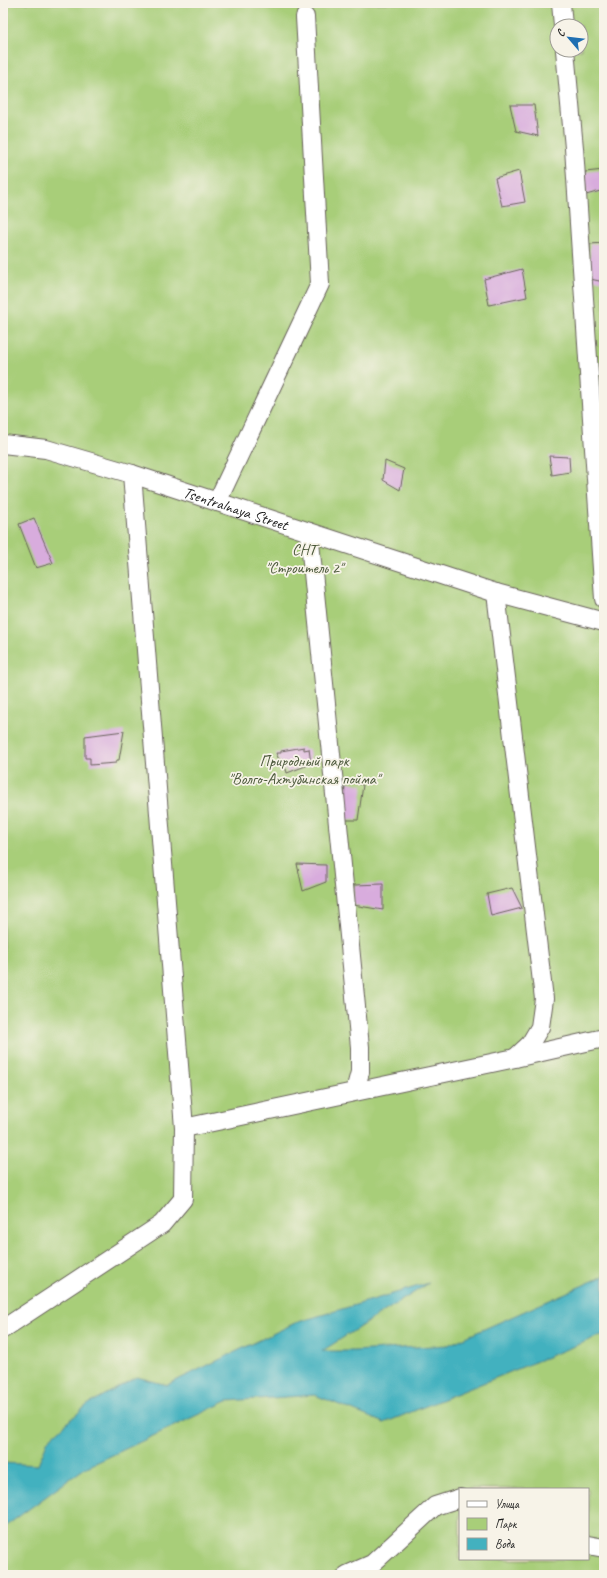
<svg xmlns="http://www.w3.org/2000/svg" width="607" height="1578" viewBox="0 0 607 1578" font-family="Caveat,sans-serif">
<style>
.green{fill:#a8ce79;stroke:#62754a;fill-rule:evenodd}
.water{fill:#43b1bf;stroke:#30666e}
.building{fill:#d8acdd}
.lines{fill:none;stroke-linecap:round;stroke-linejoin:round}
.street-casing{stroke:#68625b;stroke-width:20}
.street{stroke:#fff;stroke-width:18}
.labels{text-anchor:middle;stroke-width:3.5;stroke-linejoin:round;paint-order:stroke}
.street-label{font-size:16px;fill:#1c1c1c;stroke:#f7f3e8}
.park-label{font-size:16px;fill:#4d5a3d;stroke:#f7f3e8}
</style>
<rect width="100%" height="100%" fill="#f7f3e8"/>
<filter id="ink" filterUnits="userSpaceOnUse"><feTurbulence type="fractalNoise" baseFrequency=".025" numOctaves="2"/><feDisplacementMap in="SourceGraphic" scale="8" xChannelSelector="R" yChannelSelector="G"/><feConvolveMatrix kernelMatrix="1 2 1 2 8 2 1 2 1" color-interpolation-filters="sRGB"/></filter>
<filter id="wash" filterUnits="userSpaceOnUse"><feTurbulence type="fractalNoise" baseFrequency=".012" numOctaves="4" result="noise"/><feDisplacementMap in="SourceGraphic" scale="16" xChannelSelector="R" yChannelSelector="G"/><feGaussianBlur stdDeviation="0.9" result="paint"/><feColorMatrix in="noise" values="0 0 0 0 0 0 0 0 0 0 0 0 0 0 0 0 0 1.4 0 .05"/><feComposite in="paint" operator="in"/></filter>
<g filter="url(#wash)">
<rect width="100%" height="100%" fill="#f5e5d0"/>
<path class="green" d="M3,3h601v1572h-601zM557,26h24v24h-24zM460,1489h128v70h-128z"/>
<path class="water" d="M604,1276v58l-220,89 -69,-28 -88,6 -142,67 -82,60v-65l35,2 10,-25 39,-35 50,-28 30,8 128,-62 134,-40 -107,68h32l94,-6z"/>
<g id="blocks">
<path class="building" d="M510,105h24l4,31 -22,-5z
M604,170v20l-18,5 -1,-23z
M519,171l6,31 -23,4 -7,-28z
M604,243v39l-14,-3v-35z
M522,269l5,28 -38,8 -5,-26z
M549,456l20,1 1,15 -18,3z
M385,461l19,8 -4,21 -17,-10z
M34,518l19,45 -17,5 -17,-44z
M124,731l-5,29h-2l-1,3 -26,2v-7h-5v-22z
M304,747v3l5,-1 2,15 -24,9 -1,-4h-3l-7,-16h5v-2z
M345,781l18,4 -5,35h-14z
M297,864l29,1v17l-23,9z
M383,884v26l-30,-5 1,-20z
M512,888l10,20 -31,8 -4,-22z"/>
</g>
</g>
<g filter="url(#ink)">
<use href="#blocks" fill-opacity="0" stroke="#68625b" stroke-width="1"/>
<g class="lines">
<defs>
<g id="street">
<path d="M561,3l2,23"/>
<path d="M565,50l9,98 30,451"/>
<path id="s1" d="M3,444l43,5 86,25 364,119 108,29"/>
<path d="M217,502l103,-218 -15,-267"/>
<path d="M309,532l51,515v25l-5,19"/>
<path d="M496,593l48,406 -4,28 -10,17 -15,14"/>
<path d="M184,1128l331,-70 89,-20"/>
<path d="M3,1329l159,-105 21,-25 1,-71 -52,-654"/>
<path d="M588,1545l16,3"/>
<path d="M347,1575l25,-11 63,-58 25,-8"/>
</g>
</defs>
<use href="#street" class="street-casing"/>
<use href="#street" class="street"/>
</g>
</g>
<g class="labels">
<g class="street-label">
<text dy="6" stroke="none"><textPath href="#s1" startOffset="242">Tsentralnaya Street</textPath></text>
</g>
<g class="park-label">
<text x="304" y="555">СНТ<tspan x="304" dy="18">"Строитель 2"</tspan></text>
<text x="304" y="766">Природный парк<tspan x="304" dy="18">"Волго-Ахтубинская пойма"</tspan></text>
</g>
</g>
<rect width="607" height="1578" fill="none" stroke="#f7f3e8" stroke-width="16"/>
<rect x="459" y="1488" width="130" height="72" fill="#f7f3e8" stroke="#9f9d96"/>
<rect x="467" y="1501" width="20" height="6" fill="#ffffff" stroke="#9f9d96"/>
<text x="495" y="1508" font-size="12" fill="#1c1c1c">Улица</text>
<rect x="467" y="1518" width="20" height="12" fill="#a8ce79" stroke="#9f9d96"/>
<text x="495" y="1528" font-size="12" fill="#1c1c1c">Парк</text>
<rect x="467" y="1538" width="20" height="12" fill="#43b1bf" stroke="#9f9d96"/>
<text x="495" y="1548" font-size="12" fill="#1c1c1c">Вода</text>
<g transform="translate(569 38) rotate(298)"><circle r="19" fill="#f7f3e8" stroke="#9f9d96"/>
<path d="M0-3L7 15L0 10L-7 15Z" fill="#1f6fb2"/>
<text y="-6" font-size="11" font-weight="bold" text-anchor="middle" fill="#1c1c1c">С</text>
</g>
</svg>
